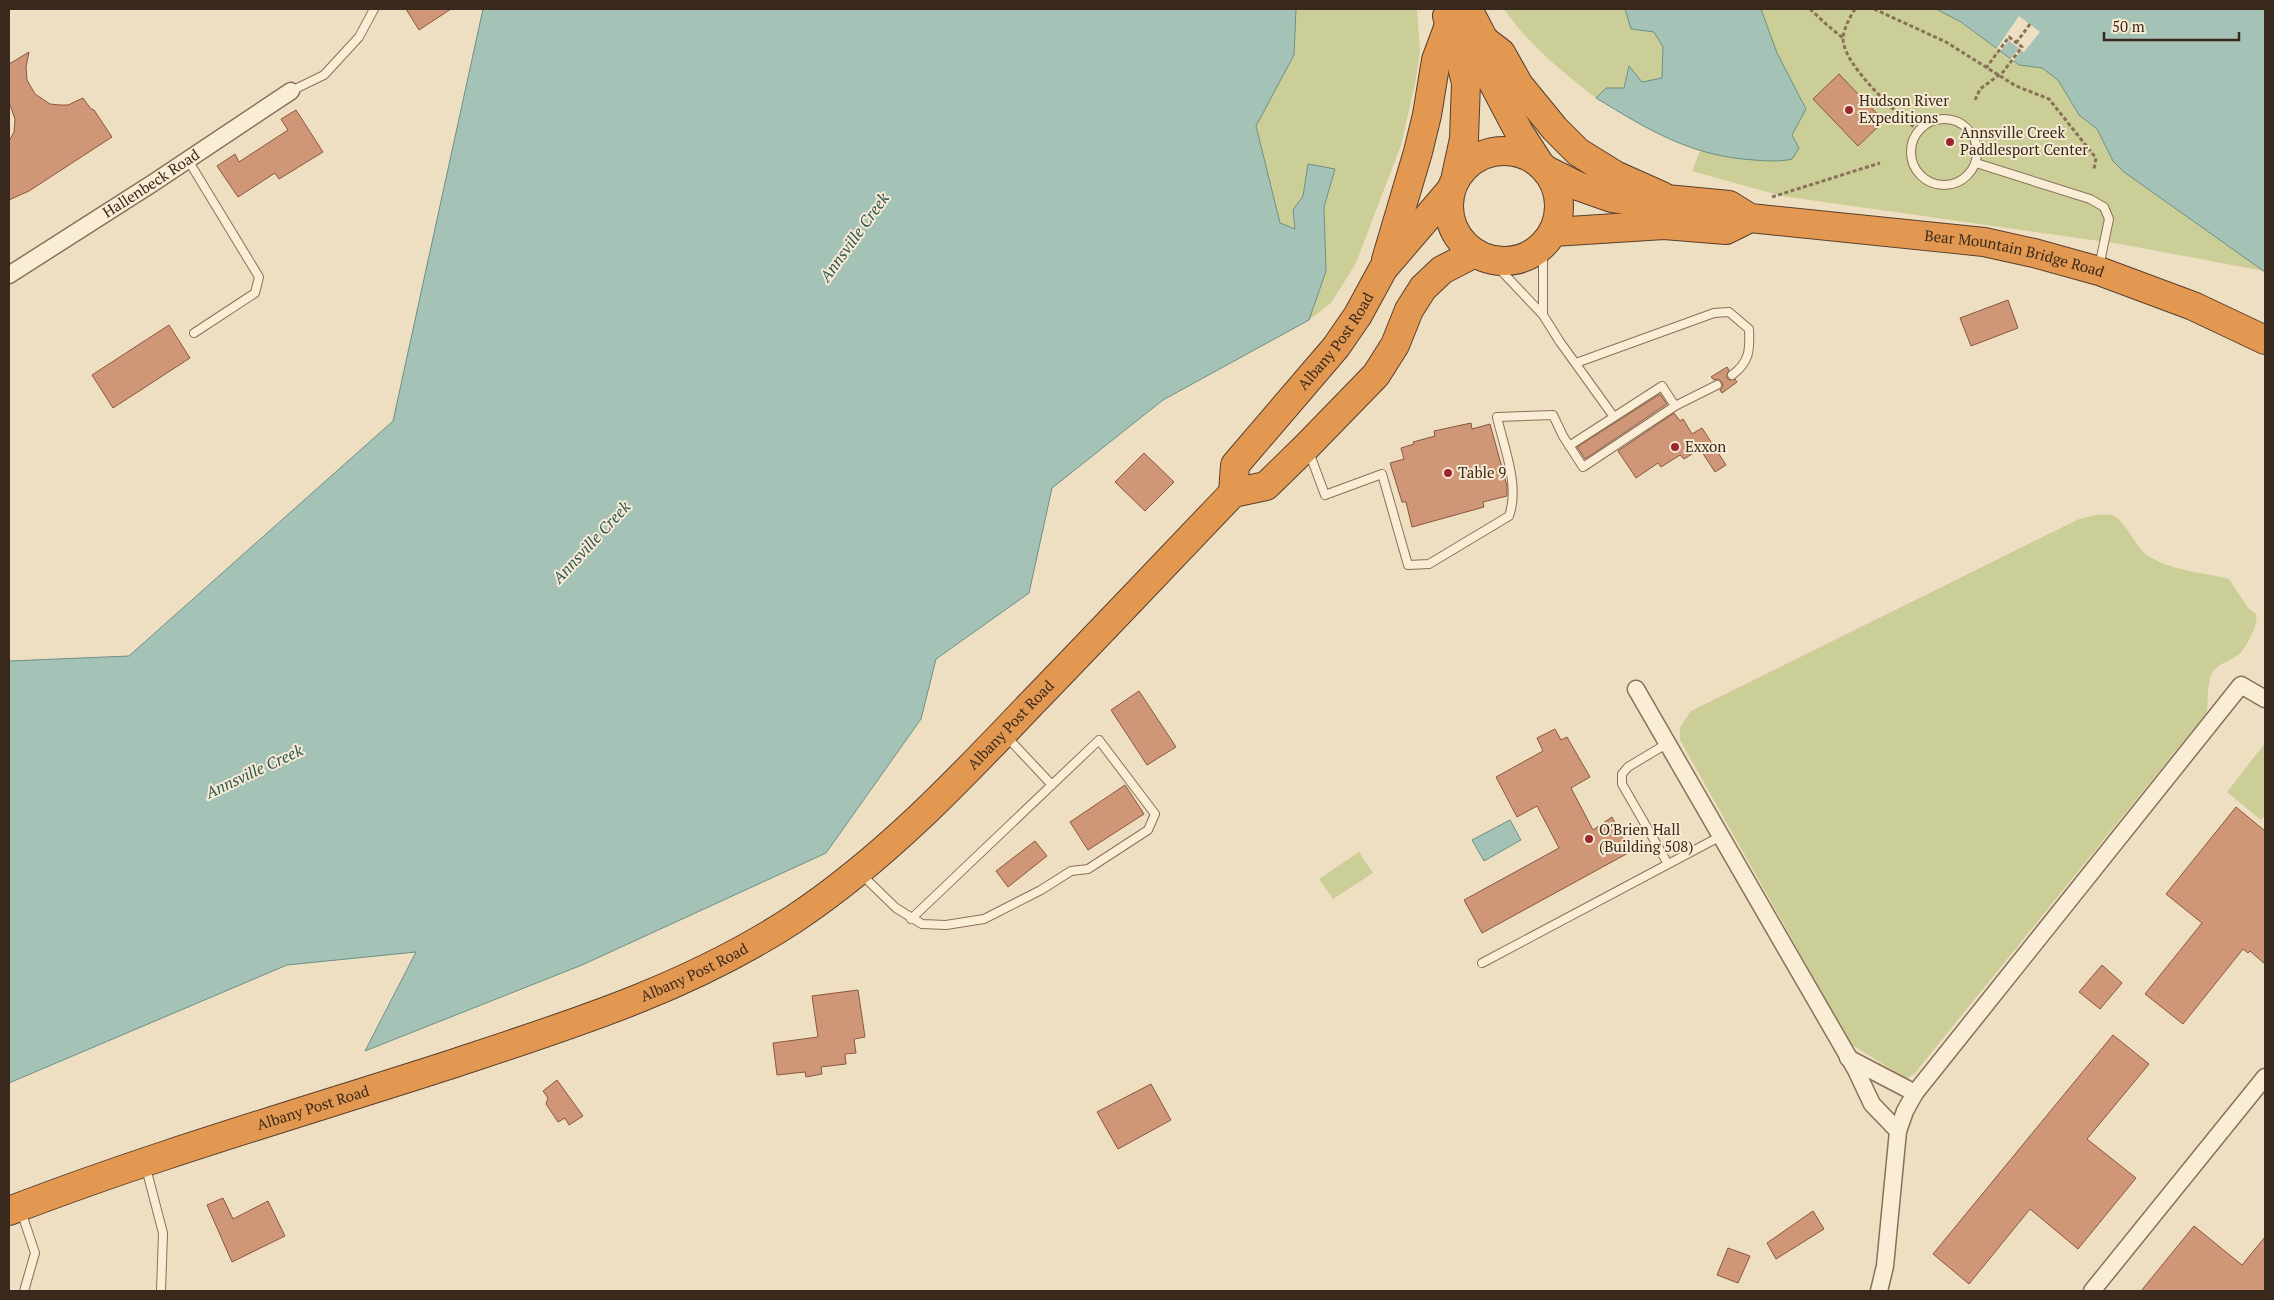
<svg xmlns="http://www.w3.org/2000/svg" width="2274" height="1300" viewBox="0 0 2274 1300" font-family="'PT Serif',serif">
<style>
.green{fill:#cbce96}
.water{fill:#a5c2b7;stroke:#6b9085}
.pier{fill:#efdfc2}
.building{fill:#cf9677;stroke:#8a573e}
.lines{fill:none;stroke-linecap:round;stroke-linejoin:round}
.lane-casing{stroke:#8a7059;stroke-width:10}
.street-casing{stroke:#8a7059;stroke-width:19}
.highway-casing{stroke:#583e2d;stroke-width:30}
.path{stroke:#8a7059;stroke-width:3;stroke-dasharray:4 2.5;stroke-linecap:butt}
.lane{stroke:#faedd6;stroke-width:8}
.street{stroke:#faedd6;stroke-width:16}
.highway{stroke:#e29850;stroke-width:28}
.poi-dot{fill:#9b272f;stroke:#f7ead2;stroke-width:2}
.labels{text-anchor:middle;stroke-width:4;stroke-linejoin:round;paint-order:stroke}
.poi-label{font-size:15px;fill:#39291d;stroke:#f7ead2;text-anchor:start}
.street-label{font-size:15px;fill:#39291d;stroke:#f7ead2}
.water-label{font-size:16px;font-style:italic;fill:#2c5954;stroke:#f7ead2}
</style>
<rect width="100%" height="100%" fill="#efdfc2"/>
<path class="green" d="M1296,9h121l3,42 -5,33 -14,61 -45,118 -25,40 -22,17 17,-49 -2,-64 11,-38 -27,-5 -5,32 -10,14 2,20 -15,-7 -24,-97 38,-71z
M1504,9h121l6,20 23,3 9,15 -1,31 -37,10h-19l-10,10c-35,-27 -67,-53 -92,-89z
M1761,9h175l25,13 58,43 23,3 16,12 21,35 18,14 16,32 11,11 140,99 -144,-27 -338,-48 -90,-25 8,-20 31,7 61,-23 -15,-82z
M2095,515c5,0 11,-1 16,0 15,4 24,34 39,42 24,14 52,15 79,22l19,29 8,6c3,10 -10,35 -18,41 -9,7 -20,8 -26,18 -5,10 -4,28 -5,39l-292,361 -9,6 -55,-35 -171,-304v-13l11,-16 388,-192z
M2265,743v72l-4,5 -34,-28z
M1359,852l14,21 -40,26 -14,-20z"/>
<path class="water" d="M483,9h813l-2,46 -38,71 24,97 15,6 -2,-19 10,-14 5,-32 27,5 -11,38 2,64 -17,49 -146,80 -111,88 -23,105 -93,66 -15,60 -95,134 -244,112 -217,86 51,-99 -129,13 -278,118v-422l120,-5 264,-235z
M1625,9h136l16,44 29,56 -14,26 7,13 -7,11c-12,3 -24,2 -38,1 -64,-4 -105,-30 -158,-62l10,-10h18l5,-22 13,16 20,-4 1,-31 -9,-15 -23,-3z
M1936,9h329v263l-141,-100 -11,-11 -16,-32 -18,-14 -21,-35 -16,-12 -23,-3 -58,-43z
M1510,820l11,20 -37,21 -12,-21z"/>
<path class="pier" d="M2019,16l21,16 -16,20 -3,-1 -9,12 -3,-2 10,-13 -10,-7 -10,12 -4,-2z"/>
<path class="building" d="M406,9h45l-32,21z
M29,52l-3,15 1,13 8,14 15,10 10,1h8l15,-7 8,11 3,1 18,27 -83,54 -20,9v-59l5,-9 1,-13 -6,-17v-38z
M1839,74l45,47 -26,25 -45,-47z
M296,110l27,42 -44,27 -4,-6 -37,24 -21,-31 18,-12 4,8 49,-32 -7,-11z
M2008,300l10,28 -47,18 -11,-28z
M169,325l21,33 -77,50 -21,-33z
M1727,367l2,3 -2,4v4l3,2 5,-1 2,3 -15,11 -2,-3 3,-4 -1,-4 -4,-3 -4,1 -3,-3z
M1660,394l7,10 -82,55 -8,-12z
M1674,413l6,8 3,-2 9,15 10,-6 24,37 -11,7 -15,-23 -16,10 -4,-4 -19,12 -3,-4 -22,15 -18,-27z
M1471,423l1,6 18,-5 17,62v10l-24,6 1,5 -72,20 -6,-25h-4l-12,-39 14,-4 -3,-11 13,-4 -1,-2 22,-6 -1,-5z
M1144,453l30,29 -29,29 -30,-29z
M1139,691l37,56 -29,18 -36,-55z
M1555,729l6,11 6,-3 23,40 -19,11 22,42 19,-13 18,35 -148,81 -18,-33 95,-52 -22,-42 -20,11 -21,-40 47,-26 -6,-13z
M1125,785l19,29 -56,36 -18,-28z
M2236,807l29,24v133l-15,-13 -2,2 -5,-4 -60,75 -38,-30 57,-71 -36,-29z
M1035,841l12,15 -39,31 -12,-16z
M2102,965l20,18 -22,26 -21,-17z
M858,990l7,47 -11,2 2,14 -11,1 1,10 -25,3 1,7 -16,3 -1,-5 -28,3 -4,-32 45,-6 -6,-41z
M2113,1035l36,29 -62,75 49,39 -58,71 -48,-40 -61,75 -36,-30z
M557,1080l26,36 -14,9 -4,-7 -7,4 -12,-18 2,-6 -5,-7z
M1151,1084l20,36 -53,29 -21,-37z
M223,1198l10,21 35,-18 17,35 -53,26 -25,-57z
M1813,1211l11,18 -48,30 -9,-16z
M2194,1226l48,39 23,-28v54h-124z
M1728,1248l22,8 -12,27 -21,-8z"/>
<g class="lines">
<defs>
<path id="lane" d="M291,91l33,-16 35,-38 15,-28
M1911 152a33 33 0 1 1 66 0a33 33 0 1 1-66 0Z
M188,160l71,117 -4,16 -61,40
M1976,163l114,36 14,8 5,12 -10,48
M1491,260l52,55 17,27 54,75
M1543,315v-54l2,-18
M1576,363l138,-50 15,-1 20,17c1,20 1,33 -17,46
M1569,446l93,-60 13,20
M1309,452l16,43 57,-21 26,91 21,-1 80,-48c11,-30 -5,-68 -12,-99l56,-2 10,21 20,31 92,-61 42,-21
M1006,736l46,49
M1668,743l-40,24 -6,7v10l46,80
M862,875l34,33 26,16 24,1 38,-6 57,-29 30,-19 17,-2 60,-39 7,-16 -56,-74 -188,179
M1482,963l239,-127
M146,1168l17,65 -2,58
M21,1211l14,42 -11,38"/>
<g id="street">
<path id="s1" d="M9,275l144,-92 138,-92"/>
<path d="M1636,689l220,381 16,34 26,27"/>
<path d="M1848,1058l67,35"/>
<path d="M1879,1291l6,-25 13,-135 7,-20 10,-18 326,-408 24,14"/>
<path d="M2092,1291l173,-214"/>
</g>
<g id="highway">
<path d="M1468,9l16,31 -2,22 37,70 20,31"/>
<path d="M1447,16l10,30 9,37 -2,56 -8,37"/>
<path d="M1484,40l17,13 18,32 36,44 23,23 37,23 47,21"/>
<circle cx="1504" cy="206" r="55"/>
<path id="s2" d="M1548,171l30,15 34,12 19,3 35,-2 63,6 21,13 234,24 50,11 65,18 94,35 72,34"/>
<path d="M1553,232l111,-7 62,5 24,-12"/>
<path d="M1386,260l32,-108 9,-37 9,-55 13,-35"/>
<path id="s3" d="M1233,493l2,-28 101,-118 22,-32 25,-46 66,-77"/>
<path id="s4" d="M9,1211c145,-56 295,-99 443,-147 118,-39 237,-76 342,-145 90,-60 163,-137 237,-215 68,-70 135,-141 202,-211l33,-7 41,-40 69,-71 19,-30 14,-35 14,-22 19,-18 33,-17"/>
</g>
</defs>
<use href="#lane" class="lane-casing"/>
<use href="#street" class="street-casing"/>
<use href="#highway" class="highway-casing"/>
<path class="path" d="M1810,9l17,16 16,13
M1855,9c-5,8 -11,19 -12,29 -1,26 55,77 75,92
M1874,9l72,33 70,44 33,13 47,59 -2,11
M2016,43l14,-19
M1975,100l5,-11 23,-17 19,-25 -13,-10 -23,31
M1772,197l108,-34"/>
<use href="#lane" class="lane"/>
<use href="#street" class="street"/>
<use href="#highway" class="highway"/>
</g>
<g class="poi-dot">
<circle cx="1849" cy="110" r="5"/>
<circle cx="1950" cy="142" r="5"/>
<circle cx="1675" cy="447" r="5"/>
<circle cx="1448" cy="473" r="5"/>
<circle cx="1589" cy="839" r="5"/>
</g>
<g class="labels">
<g class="poi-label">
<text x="1859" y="106">Hudson River<tspan x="1859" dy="17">Expeditions</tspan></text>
<text x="1960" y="138">Annsville Creek<tspan x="1960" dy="17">Paddlesport Center</tspan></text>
<text x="1685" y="452">Exxon</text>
<text x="1458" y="478">Table 9</text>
<text x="1599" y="835">O'Brien Hall<tspan x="1599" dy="17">(Building 508)</tspan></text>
</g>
<g class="street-label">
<text dy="5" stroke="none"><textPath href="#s1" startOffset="169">Hallenbeck Road</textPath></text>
<text dy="5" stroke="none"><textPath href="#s2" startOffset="479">Bear Mountain Bridge Road</textPath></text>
<text dy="5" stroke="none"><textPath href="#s3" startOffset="188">Albany Post Road</textPath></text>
<text dy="5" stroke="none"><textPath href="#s4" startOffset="1131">Albany Post Road</textPath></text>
<text dy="5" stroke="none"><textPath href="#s4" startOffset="726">Albany Post Road</textPath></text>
<text dy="5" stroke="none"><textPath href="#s4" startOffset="321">Albany Post Road</textPath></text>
</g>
<g class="water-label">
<text transform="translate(854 237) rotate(-54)" y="6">Annsville Creek</text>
<text transform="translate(591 542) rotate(-47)" y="6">Annsville Creek</text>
<text transform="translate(254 771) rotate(-25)" y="6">Annsville Creek</text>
</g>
</g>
<rect width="2274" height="1300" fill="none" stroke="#39291d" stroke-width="20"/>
<path d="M2104 32v8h135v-8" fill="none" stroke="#39291d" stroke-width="2.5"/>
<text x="2112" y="32" font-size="15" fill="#39291d" stroke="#f7ead2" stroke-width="4" paint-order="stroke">50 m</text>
</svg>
